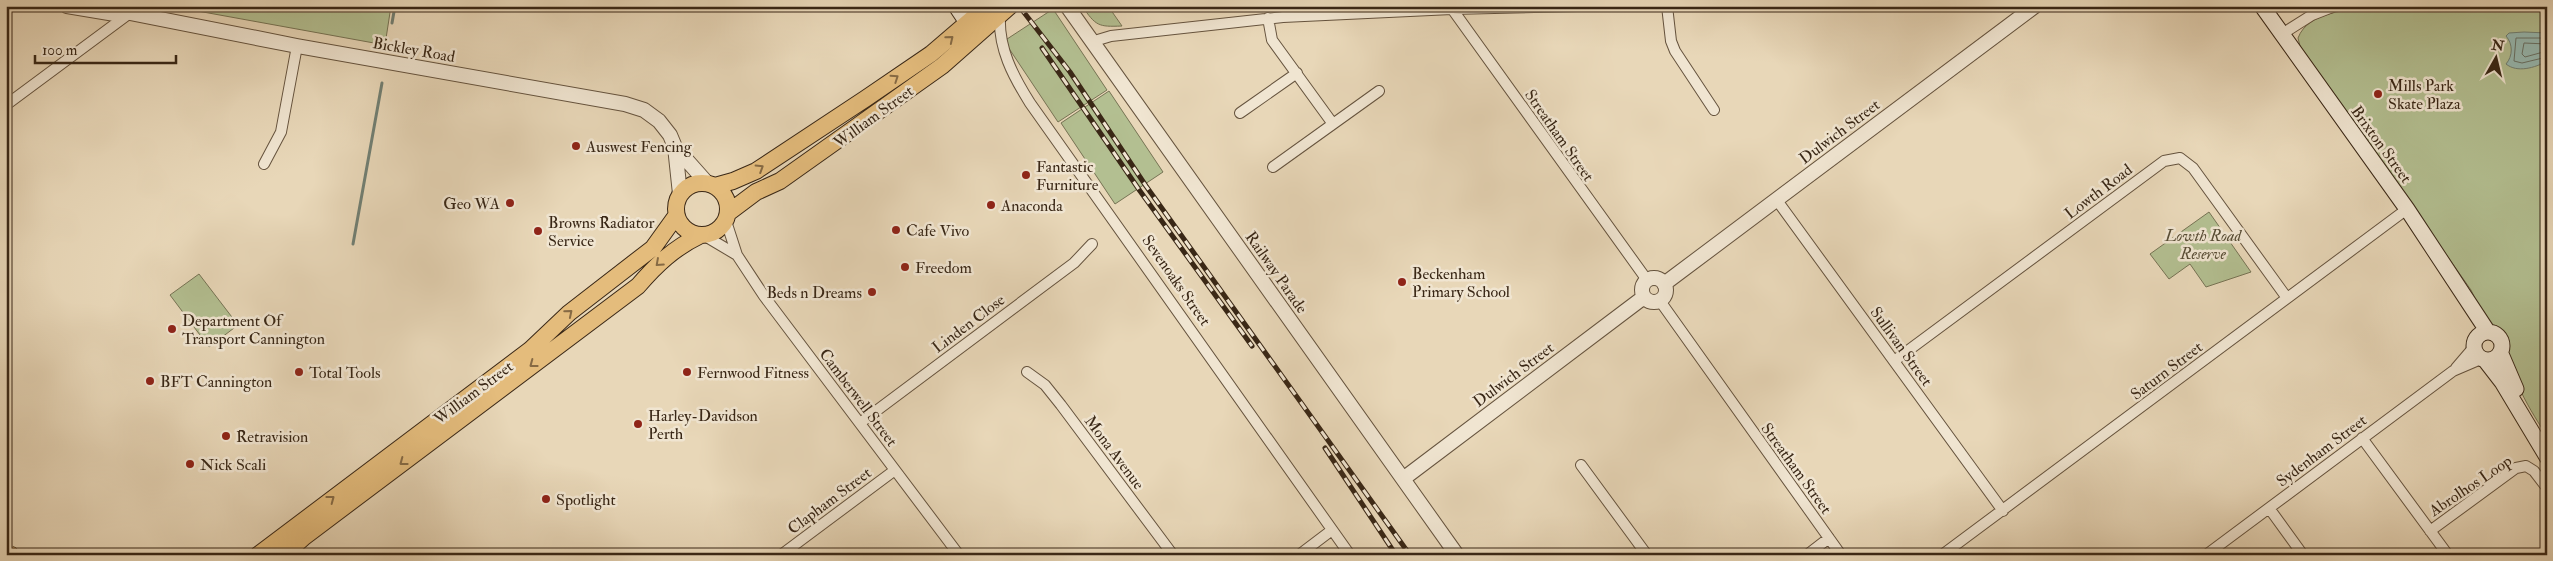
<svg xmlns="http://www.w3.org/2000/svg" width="2553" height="561" viewBox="0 0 2553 561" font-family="'IM FELL Double Pica',serif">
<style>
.green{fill:#b3bf91;stroke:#767354}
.water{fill:#97b9b1;stroke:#717f73}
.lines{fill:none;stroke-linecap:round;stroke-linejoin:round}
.shore{stroke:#687064;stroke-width:1}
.stream{stroke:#717f73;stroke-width:3}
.minor-casing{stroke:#65533e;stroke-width:12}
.tertiary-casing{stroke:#65533e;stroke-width:16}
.secondary-casing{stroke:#392716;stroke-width:17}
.primary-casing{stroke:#392716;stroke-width:18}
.trunk-casing{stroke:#392716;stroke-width:19}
.minor{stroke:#f0e5d1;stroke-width:10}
.tertiary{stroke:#f0e5d1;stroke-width:14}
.secondary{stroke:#f0e5d1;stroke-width:15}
.primary{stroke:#e4bc7c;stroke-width:16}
.trunk{stroke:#e4bc7c;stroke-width:18}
.rail-casing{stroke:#392716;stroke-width:5}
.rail{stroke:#f0e5d1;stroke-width:3;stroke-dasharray:9;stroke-linecap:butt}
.oneway{stroke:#866a44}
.poi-dot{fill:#8f2418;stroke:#f0e5d1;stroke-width:2}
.labels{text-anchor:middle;stroke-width:5;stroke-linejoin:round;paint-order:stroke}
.street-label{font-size:16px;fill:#392716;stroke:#f0e5d1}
.poi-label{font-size:16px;fill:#392716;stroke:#f0e5d1;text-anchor:start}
.park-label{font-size:16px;font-style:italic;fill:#584d35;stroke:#f0e5d1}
</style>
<rect width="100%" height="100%" fill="#e8d7b8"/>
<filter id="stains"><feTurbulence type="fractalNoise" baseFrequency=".004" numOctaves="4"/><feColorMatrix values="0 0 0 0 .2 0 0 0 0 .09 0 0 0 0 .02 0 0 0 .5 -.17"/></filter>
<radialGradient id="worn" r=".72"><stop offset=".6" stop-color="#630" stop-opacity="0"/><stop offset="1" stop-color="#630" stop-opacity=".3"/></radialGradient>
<path class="green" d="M170,6h221l-6,39z
M1082,6h26l14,20c-24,1 -26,0 -40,-20z
M2375,8l172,1v427c-14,-21 -43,-67 -38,-93l-12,-17h-5l-9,-11 -12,-25 -171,-244 -2,-8c10,-27 53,-29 77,-30z
M1053,9l54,81 -49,32 -54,-81z
M1109,91l54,81 -48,32 -54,-81z
M2209,212l42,60 -45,15 -16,-23 -21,15 -19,-25z
M199,274l39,51 -29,22 -39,-52z"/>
<path class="water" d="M2524,32l23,1v28c-12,7 -30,12 -41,3 7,-8 7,-20 0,-28l3,-3z"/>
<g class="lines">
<path class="shore" d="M2547,38h-31l-2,23 8,2 25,-6
M2547,44l-23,-1 -2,11 3,3 22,-6"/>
<path class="stream" d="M392,23l3,-17
M353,244l29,-161"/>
<defs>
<path id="minor" d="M1450,6l197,274
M1667,6l4,35 4,10 39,59
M1000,15c-2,33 13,61 30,88l320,452
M1268,18l4,22 61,84
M2282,34l30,-19 23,-9
M1091,42l20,-6 172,-19 169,-8 125,-3
M6,105l124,-92
M1240,113l57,-40
M264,164l17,-32 16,-86
M1273,167l106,-76
M1776,199l227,312
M726,221l11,34 27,41 195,259
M705,236l32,19
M1660,301l181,254
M1894,361l270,-200 16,-3 13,10 94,130
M2456,368l18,-21
M1027,372l18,13 16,20 112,150
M860,423l214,-160 18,-19
M2362,438l86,117
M1581,465l66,90
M2269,508l34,47
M2430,531l86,-63 10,-2 8,5 13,17
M781,555l114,-85
M1299,555l33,-25
M1807,555l22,-17
M1942,555l465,-346
M2206,555l247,-184 28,-12"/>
<path id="tertiary" d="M67,6l48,8 9,-1
M114,6l16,7 167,33 328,58 19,6 15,11 11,14 5,12 32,36
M1067,6l390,549
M675,147l5,47
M1642 290a12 12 0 1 1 24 0a12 12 0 1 1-24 0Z
M1664,284l371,-278
M1403,479l241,-182"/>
<path id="secondary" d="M956,6l12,18 8,5
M2262,6l145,203 81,123
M2474 346a14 14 0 1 1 28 0a14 14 0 1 1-28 0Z
M2501,354l15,35
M2485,360l17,22 45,75"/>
<path id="primary" d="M676 209a26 26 0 1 1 52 0a26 26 0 1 1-52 0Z
M715,186l18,-5 23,-10 109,-72 66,-45 56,-48
M728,213l28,-21 24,-11 162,-115 68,-60
M258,555l272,-205 39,-37 84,-65 23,-32
M284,555l20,-18 334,-251c18,-21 36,-38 61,-50"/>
<path id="trunk" d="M6,554l4,1"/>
</defs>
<use href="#minor" class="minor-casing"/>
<use href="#tertiary" class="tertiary-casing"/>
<use href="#secondary" class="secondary-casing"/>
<use href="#primary" class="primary-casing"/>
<use href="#trunk" class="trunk-casing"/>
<use href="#minor" class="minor"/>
<use href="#tertiary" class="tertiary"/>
<use href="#secondary" class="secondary"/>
<use href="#primary" class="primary"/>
<use href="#trunk" class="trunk"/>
<defs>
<path id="rail" d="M1019,6l51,66 76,114 264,369
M1042,48l98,143 112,155
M1325,448l71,107"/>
</defs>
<use href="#rail" class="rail-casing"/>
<use href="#rail" class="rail"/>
</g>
<defs><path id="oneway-chevron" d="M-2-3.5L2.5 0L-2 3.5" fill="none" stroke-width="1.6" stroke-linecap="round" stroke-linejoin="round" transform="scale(1.25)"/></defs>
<g class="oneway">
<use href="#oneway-chevron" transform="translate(950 39) rotate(-39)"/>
<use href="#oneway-chevron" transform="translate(895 78) rotate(-34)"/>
<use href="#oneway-chevron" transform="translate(760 168) rotate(-32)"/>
<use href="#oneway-chevron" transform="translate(659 263) rotate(138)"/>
<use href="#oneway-chevron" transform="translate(569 313) rotate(-40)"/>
<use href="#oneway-chevron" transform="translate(533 364) rotate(143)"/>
<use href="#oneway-chevron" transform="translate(403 462) rotate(143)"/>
<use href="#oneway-chevron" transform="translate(331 499) rotate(-37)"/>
</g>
<g class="poi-dot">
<circle cx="2378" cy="94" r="5"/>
<circle cx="576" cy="146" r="5"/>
<circle cx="1026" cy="175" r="5"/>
<circle cx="510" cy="203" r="5"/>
<circle cx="991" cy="205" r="5"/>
<circle cx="896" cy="230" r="5"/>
<circle cx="538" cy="231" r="5"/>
<circle cx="905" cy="267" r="5"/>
<circle cx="1402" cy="282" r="5"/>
<circle cx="872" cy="292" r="5"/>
<circle cx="172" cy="329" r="5"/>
<circle cx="299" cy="372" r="5"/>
<circle cx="687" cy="372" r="5"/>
<circle cx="150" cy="381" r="5"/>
<circle cx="638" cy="424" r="5"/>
<circle cx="226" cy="436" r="5"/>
<circle cx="190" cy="464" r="5"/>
<circle cx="546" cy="499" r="5"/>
</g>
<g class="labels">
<g class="street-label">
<text transform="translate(414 49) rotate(10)" y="6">Bickley Road</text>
<text transform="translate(873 116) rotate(-36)" y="6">William Street</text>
<text transform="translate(1839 131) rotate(-37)" y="6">Dulwich Street</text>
<text transform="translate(1560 135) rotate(55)" y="6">Streatham Street</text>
<text transform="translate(2382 144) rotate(54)" y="6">Brixton Street</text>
<text transform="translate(2098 191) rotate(-37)" y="6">Lowth Road</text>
<text transform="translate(1277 272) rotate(55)" y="6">Railway Parade</text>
<text transform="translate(1177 280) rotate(55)" y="6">Sevenoaks Street</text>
<text transform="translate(968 323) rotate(-37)" y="6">Linden Close</text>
<text transform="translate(1902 346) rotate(54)" y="6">Sullivan Street</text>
<text transform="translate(2166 370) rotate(-37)" y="6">Saturn Street</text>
<text transform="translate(1513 374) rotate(-37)" y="6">Dulwich Street</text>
<text transform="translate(473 392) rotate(-37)" y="6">William Street</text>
<text transform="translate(859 397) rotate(53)" y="6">Camberwell Street</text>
<text transform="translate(2321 450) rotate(-37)" y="6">Sydenham Street</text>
<text transform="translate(1115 452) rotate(53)" y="6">Mona Avenue</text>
<text transform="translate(1797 468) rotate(54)" y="6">Streatham Street</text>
<text transform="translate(2470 485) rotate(-34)" y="6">Abrolhos Loop</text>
<text transform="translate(829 500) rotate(-37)" y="6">Clapham Street</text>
</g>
<g class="poi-label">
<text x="2388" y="91">Mills Park<tspan x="2388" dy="18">Skate Plaza</tspan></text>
<text x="586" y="152">Auswest Fencing</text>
<text x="1036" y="172">Fantastic<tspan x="1036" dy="18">Furniture</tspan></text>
<text x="500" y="209" text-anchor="end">Geo WA</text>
<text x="1001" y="211">Anaconda</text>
<text x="548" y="228">Browns Radiator<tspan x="548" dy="18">Service</tspan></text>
<text x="906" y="236">Cafe Vivo</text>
<text x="915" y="273">Freedom</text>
<text x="1412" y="279">Beckenham<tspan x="1412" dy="18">Primary School</tspan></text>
<text x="862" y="298" text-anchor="end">Beds n Dreams</text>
<text x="182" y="326">Department Of<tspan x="182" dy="18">Transport Cannington</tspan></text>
<text x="309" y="378">Total Tools</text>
<text x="697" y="378">Fernwood Fitness</text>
<text x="160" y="387">BFT Cannington</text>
<text x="648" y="421">Harley-Davidson<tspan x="648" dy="18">Perth</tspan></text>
<text x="236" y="442">Retravision</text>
<text x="200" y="470">Nick Scali</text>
<text x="556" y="505">Spotlight</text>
</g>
<g class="park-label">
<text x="2203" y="241">Lowth Road<tspan x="2203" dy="18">Reserve</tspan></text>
</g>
</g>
<rect width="2553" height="561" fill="none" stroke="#e8d7b8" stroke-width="25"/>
<rect x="8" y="8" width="2538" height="546" fill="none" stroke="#392716" stroke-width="2.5"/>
<rect x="12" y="12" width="2528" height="536" fill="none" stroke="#392716"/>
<g transform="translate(2496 58) rotate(8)" stroke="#f0e5d1" stroke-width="4" paint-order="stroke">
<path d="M0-4L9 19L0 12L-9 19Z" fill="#392716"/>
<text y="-8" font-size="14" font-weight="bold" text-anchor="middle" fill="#392716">N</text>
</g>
<path d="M35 55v8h141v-8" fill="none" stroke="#392716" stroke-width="2.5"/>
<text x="42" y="55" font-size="15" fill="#392716" stroke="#f0e5d1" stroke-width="4" paint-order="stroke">100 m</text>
<rect width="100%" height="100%" filter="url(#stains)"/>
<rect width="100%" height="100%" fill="url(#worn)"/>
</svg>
